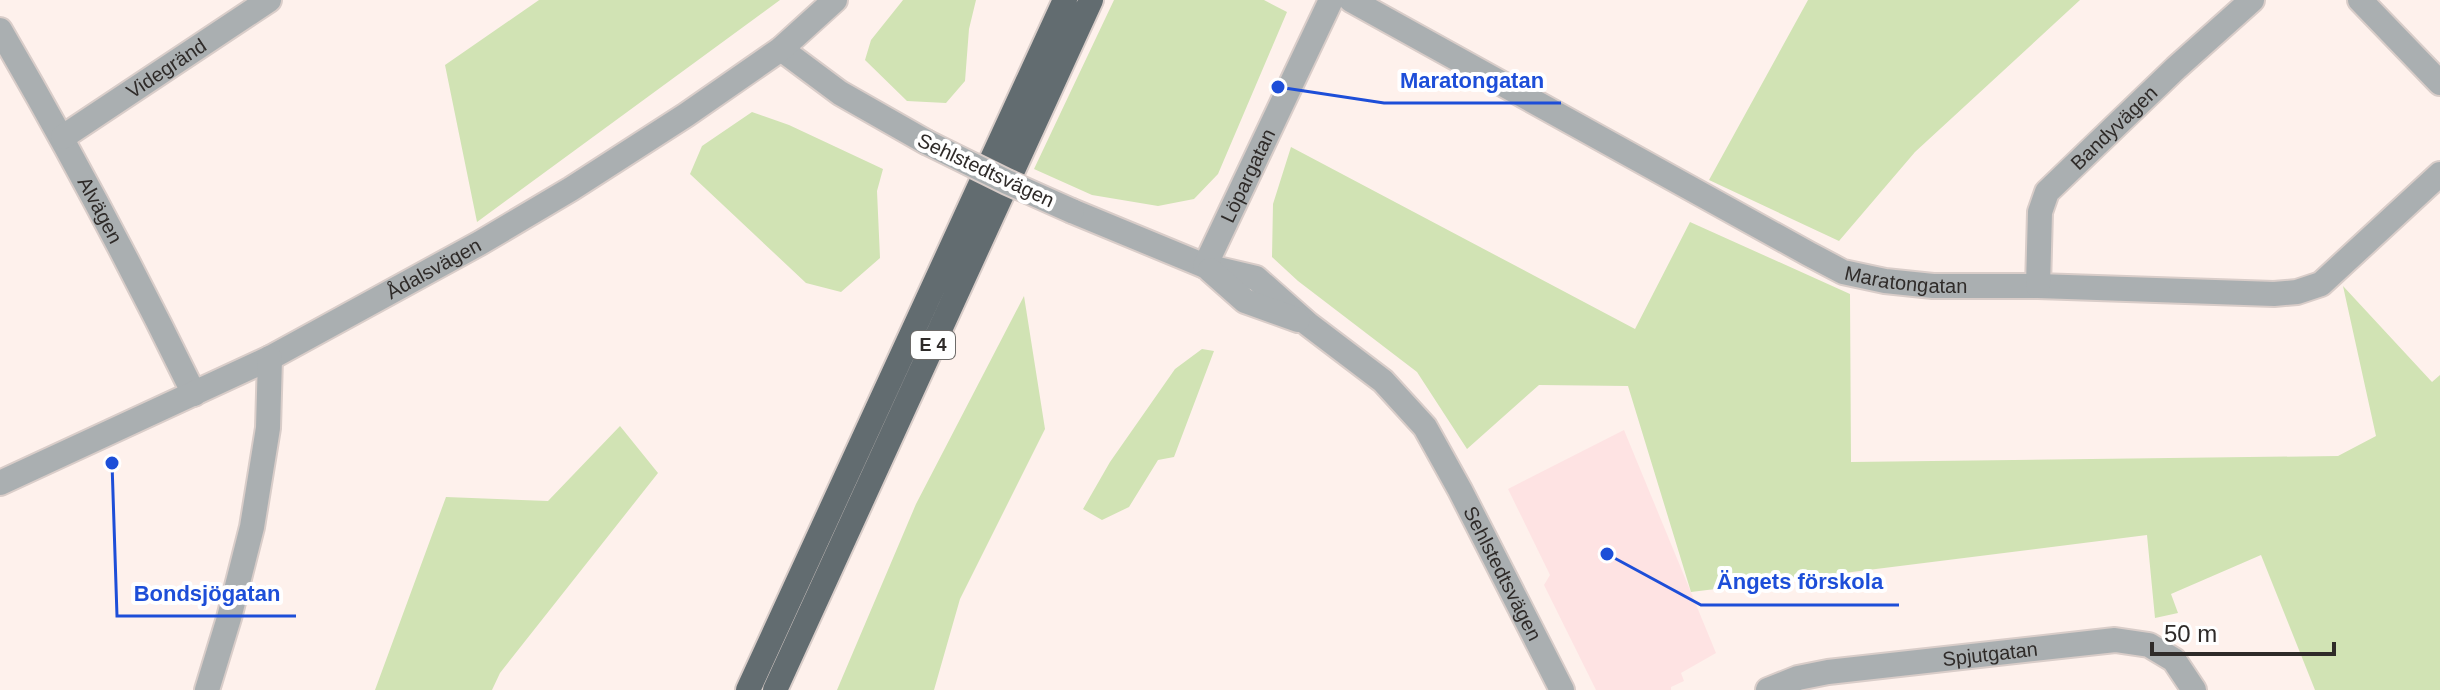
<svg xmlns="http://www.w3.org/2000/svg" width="2440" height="690" viewBox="0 0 2440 690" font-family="Helvetica,sans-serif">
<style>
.education{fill:#fee3e3}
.green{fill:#d1e3b4}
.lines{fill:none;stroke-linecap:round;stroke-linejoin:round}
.minor-casing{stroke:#d9cdc9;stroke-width:28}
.trunk-casing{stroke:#d9cdc9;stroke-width:28}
.minor{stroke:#aaafb1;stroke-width:24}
.trunk{stroke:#626c70;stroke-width:24}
.minor-bridge-casing{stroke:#d9cdc9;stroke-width:28;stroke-linecap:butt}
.minor-bridge{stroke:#aaafb1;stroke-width:24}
.labels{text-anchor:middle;stroke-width:8;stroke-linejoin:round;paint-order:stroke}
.shield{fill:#fff;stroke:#6d6b69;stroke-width:2}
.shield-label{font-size:18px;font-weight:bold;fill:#2f2b29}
.street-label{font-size:20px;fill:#2f2b29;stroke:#fff}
.leader{fill:none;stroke:#1d4ed8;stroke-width:3}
.callout-dot{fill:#1d4ed8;stroke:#fff;stroke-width:3}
.callout-label{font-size:22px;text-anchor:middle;font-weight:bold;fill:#1d4ed8;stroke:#fff;stroke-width:8;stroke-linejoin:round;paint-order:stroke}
</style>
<rect width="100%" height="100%" fill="#fef1ec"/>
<path class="education" d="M1624,430l92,223 -35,20 3,8 -13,6v3h-75l-52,-105 6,-10 -42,-86z"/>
<path class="green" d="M539,0h241l-303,222 -32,-157z
M903,0h73l-7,29 -4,52 -19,22 -39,-2 -42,-41 6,-20z
M1114,0h150l23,12 -69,162 -24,25 -36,7 -66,-11 -58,-26z
M1808,0h272l-165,152 -76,89 -130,-61z
M752,112l37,13 94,44 -6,22 3,67 -39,34 -35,-9 -116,-109 12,-28z
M1291,147l344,182 55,-107 160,72 1,168 487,-6 38,-20 -33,-150 89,96 8,-7v315h-125l-54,-135 -90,39 7,19 -23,5 -8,-83 -456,57 -63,-206 -89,-1 -72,64 -50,-77 -119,-91 -26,-24 1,-53z
M1024,296l21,133 -85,170 -26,91h-97l79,-186z
M1202,349l12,2 -40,106 -16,3 -29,47 -27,13 -19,-11 27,-47 65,-93z
M620,426l38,47 -158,200 -8,17h-117l71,-193 102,4z"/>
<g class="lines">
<defs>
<g id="minor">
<path id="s1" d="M1351,0l458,254 34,18 42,9 48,5h105l236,8 23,-2 24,-8 119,-110"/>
<path d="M2360,0l80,83"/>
<path id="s2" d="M0,30c70,120 133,239 194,364"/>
<path d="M781,49l59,44 86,49"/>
<path id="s3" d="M63,137l206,-137"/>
<path id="s4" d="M1072,211l133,55 51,12 52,46 75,57 42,46 35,63 102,200"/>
<path id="s5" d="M1205,266l126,-266"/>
<path d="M1210,270l35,31 53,19"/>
<path id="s6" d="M2038,286l2,-74 7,-20 129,-124 76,-68"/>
<path id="s7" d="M0,483l270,-125 210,-115 91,-54 115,-74 95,-66 54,-49"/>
<path d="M207,690l22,-72 23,-91 16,-99 2,-70"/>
<path id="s8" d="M1768,690l30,-12 30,-6 287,-32 34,5 25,15 20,30"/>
</g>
<path id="trunk" d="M748,690l317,-690
M775,690l316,-690"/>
</defs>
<use href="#minor" class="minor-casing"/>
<use href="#trunk" class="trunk-casing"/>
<use href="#minor" class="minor"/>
<use href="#trunk" class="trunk"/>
<defs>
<path id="minor-bridge" d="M926,142l81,40 65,29"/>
</defs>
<use href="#minor-bridge" class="minor-bridge-casing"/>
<use href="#minor-bridge" class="minor-bridge"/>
</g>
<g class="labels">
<rect class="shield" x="911" y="331" width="44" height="28" rx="6"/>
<g class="shield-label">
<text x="933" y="351">E 4</text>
</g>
<g class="street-label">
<text dy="7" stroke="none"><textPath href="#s3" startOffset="124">Videgränd</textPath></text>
<text dy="7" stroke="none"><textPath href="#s6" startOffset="188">Bandyvägen</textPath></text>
<text transform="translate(986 170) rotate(25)" y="7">Sehlstedtsvägen</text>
<text dy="7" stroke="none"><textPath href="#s5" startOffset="100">Löpargatan</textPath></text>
<text dy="7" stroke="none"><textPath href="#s2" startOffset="206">Alvägen</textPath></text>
<text dy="7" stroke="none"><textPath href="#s7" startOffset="484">Ådalsvägen</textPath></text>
<text dy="7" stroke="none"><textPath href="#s1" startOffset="626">Maratongatan</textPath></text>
<text dy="7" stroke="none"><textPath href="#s4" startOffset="588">Sehlstedtsvägen</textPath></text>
<text dy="7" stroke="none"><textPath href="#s8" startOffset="226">Spjutgatan</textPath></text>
</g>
</g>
<path class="leader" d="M1278 87L1384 103H1561M1607 554L1701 605H1899M112 463L117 616H296"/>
<g class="callout-dot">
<circle cx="1278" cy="87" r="8"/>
<circle cx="1607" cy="554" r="8"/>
<circle cx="112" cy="463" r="8"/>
</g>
<g class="callout-label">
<text x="1472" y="88">Maratongatan</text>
<text x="1800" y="589">Ängets förskola</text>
<text x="207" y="601">Bondsjögatan</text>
</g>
<path d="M2152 642v12h182v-12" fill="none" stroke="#2f2b29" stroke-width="4"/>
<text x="2164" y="642" font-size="24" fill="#2f2b29" stroke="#ffffff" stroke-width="6" paint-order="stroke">50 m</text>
</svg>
